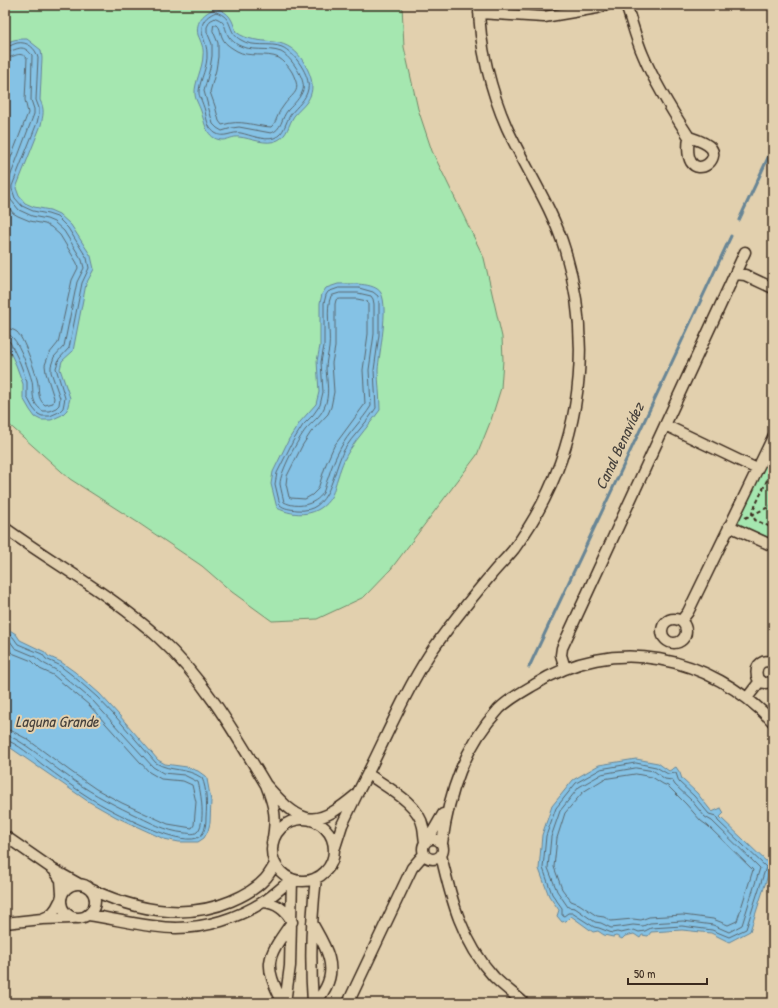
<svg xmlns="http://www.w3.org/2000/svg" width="778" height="1008" viewBox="0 0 778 1008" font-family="'Patrick Hand',sans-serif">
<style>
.green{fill:#a5e7b0;stroke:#708867}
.water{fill:#85c2e5;stroke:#678595}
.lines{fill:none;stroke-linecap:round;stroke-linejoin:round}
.shore{stroke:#59676e;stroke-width:1}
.stream{stroke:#678595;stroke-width:3}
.street-casing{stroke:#3b2a1e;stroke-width:13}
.path{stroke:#3b2a1e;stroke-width:2;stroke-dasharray:4 3;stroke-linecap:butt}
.street{stroke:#e2d0ae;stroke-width:10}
.labels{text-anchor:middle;stroke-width:4;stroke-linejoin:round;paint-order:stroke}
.water-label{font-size:16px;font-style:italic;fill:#46413c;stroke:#e2d0ae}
</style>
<rect width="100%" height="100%" fill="#e2d0ae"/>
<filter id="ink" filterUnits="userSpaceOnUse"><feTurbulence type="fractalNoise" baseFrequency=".025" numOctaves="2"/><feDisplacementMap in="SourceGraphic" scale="8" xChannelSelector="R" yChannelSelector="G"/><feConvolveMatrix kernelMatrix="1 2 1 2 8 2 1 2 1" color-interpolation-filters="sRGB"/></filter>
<g filter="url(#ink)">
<path class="green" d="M5,5h397l2,42 14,62 14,42 52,107 18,79 1,23 -2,28 -10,32 -14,35 -86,114 -27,28 -47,22 -45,2 -40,-29 -30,-26 -65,-44 -67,-43 -65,-58z
M773,437v109l-44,-20z"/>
<path class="water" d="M216,8c14,5 16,11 20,24 23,17 48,-1 67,29 8,13 14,28 3,42 -3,4 -8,8 -12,13 -6,9 -6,19 -16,24 -12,6 -27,-2 -39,-3 -6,-1 -11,3 -17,3 -16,-1 -17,-17 -21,-29 -2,-6 -6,-12 -6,-17 -1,-11 8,-26 8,-39 1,-7 -2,-13 -5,-20 -3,-14 6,-22 18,-27z
M27,39l14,11 1,8 -2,42c5,10 3,15 1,25l-25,63 3,8 6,7 9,4 16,3 9,4 12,11 20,31 3,13 -8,15 -13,67 -11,10 -2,8 10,29 -3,12 -5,5 -11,5h-10l-6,-3 -5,-7 -7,-12v-14l-7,-19 -11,-24v-296c6,-6 13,-6 22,-6z
M338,284c11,0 37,-2 43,9 8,15 -2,60 -3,77 0,13 2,26 2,40 -10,14 -22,27 -31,41 -7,11 -10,23 -14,35 -1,3 -2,8 -4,11 -12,20 -36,20 -54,11l-6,-24 2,-12 16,-33 11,-17 16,-18 3,-12 -2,-31 3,-15v-43l2,-9 4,-6z
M5,627l11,7 4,6 25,12 3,4 13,6 14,10 25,22 19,21 39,45 7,4 22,3 11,4 7,5 2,3 4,22 -1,22 -2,8 -4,7 -6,4h-19l-15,-3 -48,-22 -30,-17 -81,-56z
M636,759l22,4 11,8 7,-4 4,6 2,6 15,14 15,19 9,-4 3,5 -4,4 51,49 -21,65 -21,11 -18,-9 -29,-3 -31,2 -3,4 -6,-1 -2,3 -6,-4 -9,2 -3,3 -6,-3 -3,1 -9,-2 -6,-4 -5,1 -22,-16 -5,5 -4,1 -5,-6 2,-6 -10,-14 -10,-27 3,-34 10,-29 21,-26 26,-15z"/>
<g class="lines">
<path class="shore" d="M216,12c19,6 10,20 25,28 12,8 29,2 41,7 12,5 29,29 26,42 -2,11 -11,17 -17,25 -6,8 -6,20 -17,24 -10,3 -24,-3 -33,-5 -9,-2 -17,6 -26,0 -2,-2 -5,-4 -6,-7 -2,-4 -3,-10 -4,-15 -1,-4 -3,-9 -5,-14 -1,-3 -1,-2 -1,-6 1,-12 9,-24 8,-38 0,-9 -6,-17 -5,-26 1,-8 7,-12 14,-15z
M216,18c11,4 8,11 13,19 2,3 6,6 9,8 13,7 30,2 43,7 10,5 25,27 22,38 -3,8 -9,14 -15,20 -7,8 -6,20 -17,23l-32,-6 -7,1 -10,3 -5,-3 -4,-4 -9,-33 6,-23 2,-12v-12l-5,-12v-5l3,-6z
M214,25h3c4,3 3,9 6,14 2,5 9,9 14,12 12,7 29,1 42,7 5,3 10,9 13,14 11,22 1,19 -10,36 -5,6 -5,14 -11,19 -19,-1 -29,-8 -49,-2l-3,-4 -4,-15 -5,-14 6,-22 2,-13v-14l-5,-12z
M5,47c4,0 8,-3 12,-4 10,-2 19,5 21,15l-2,42 3,8v6l-2,9 -25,63v3l3,9 7,8 11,5 15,3 9,3 11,11 19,30 2,10 -7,15 -13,65 -10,11 -3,9 9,30 -2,10 -4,4 -9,4h-8l-4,-2 -5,-6 -6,-11v-15l-7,-19 -10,-21 -5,-3
M5,52c13,-1 16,-10 27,3l-1,45 3,9v5l-27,71v5l4,10 8,10 13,6 15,3 7,3 10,9 18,29 2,8 -7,14 -13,64 -10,11 -3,9v6l9,26 -1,7 -3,3 -7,3h-6c-13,-8 -9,-19 -11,-30 -3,-10 -12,-36 -19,-43 -2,-3 -5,-3 -8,-4
M5,58c10,0 13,-8 22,0l-2,42 3,13 -23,60
M5,202l8,11 5,3 12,5 15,3 6,3 9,8 17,28 1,5 -6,12 -14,63 -9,11 -4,11 1,8 8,25 -1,5 -8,2c-9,-7 -5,-16 -8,-26 -3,-11 -13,-40 -20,-47 -4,-3 -8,-3 -12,-4
M339,288h20l14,4 5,4 1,7v32l-5,35 2,38c-9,15 -23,27 -32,42 -12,22 -13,64 -47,60 -7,-1 -12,-1 -17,-5l-5,-21 2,-11 16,-32 10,-16 10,-10 7,-10 3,-13 -2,-30 3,-16v-43l2,-8 2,-3z
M340,293h18l13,3 2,3 1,5v30l-5,36 2,36c-9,15 -23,27 -31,43 -5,9 -9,19 -12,29 -2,4 -3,10 -5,15 -8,12 -26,16 -39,9 -1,-5 -3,-12 -4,-18 0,-12 18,-45 26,-55 6,-7 14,-12 18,-21 6,-12 3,-26 2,-39 0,-8 2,-14 3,-21 2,-16 -4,-39 2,-52z
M341,299h16l10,2 1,3v30l-5,36 2,34 -31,42 -8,18 -8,25 -6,6 -7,4 -14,-1 -2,-1 -3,-13 1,-8 15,-30 9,-14 17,-18 3,-7 3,-15 -2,-29 3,-16v-43l1,-4z
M5,632l8,5 5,7 24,10 4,5 13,6 13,10 25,22 19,20 40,46c15,9 30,4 46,15 5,11 5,28 4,39 0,8 -1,18 -9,21 -20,8 -88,-28 -107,-40 -16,-10 -32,-22 -47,-33 -9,-7 -27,-23 -38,-25
M5,637l5,4 5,7 19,8 9,7 13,7 37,31 60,66 10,6 21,2 14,7c3,10 8,42 -1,50 -3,3 -8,1 -12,1 -20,-2 -35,-11 -54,-20 -23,-11 -45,-23 -65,-38 -13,-8 -48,-39 -61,-40
M5,645l7,8 20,8 8,8 13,6 36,30 60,67 12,7 22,2 9,4 4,17 -2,23 -2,3 -24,-4 -46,-21 -26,-14 -26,-18 -43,-32 -15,-8 -7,-2
M636,763l20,4 12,7 8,-1 3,9 15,14 15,18 7,2 2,5 48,46 -20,62 -17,8 -17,-7 -30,-4 -31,2 -6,3 -6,1 -5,-2 -13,3 -4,-1 -5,1 -13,-5 -5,-1 -22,-14h-4l-4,3 -2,-1v-7l-10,-14 -9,-26 3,-32 10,-28 20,-25 25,-14z
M636,768l18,3 11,8 7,1 3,5 16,15 14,17 7,4 48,47 -18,57 -13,7 -16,-7 -30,-4 -33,2 -7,3 -10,-1 -13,2 -9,1 -10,-5 -6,-1 -20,-14 -7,-1 -11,-16 -9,-23 3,-31 9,-26 19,-24 23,-13z
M636,774l16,3 11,7 5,2 18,18 15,17 7,5 45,44 -16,51 -9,4 -15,-6 -30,-4 -34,2 -8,3 -8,-1 -22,2 -7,-4 -7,-1 -18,-12 -8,-3 -9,-12 -8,-22 3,-29 8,-25 18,-21 21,-13z"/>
<path class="stream" d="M739,220l34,-73
M529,667l202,-431"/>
<defs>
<path id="street" d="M626,5c6,17 10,34 17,50 12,29 29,56 46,82
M479,13l65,4 53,-9 9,-3
M689,137c6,2 17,5 22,11 9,12 -12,27 -20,14 -4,-7 -3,-18 -2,-25z
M735,274l10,1 28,13
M665,425l92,44
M729,526l44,20
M5,528c51,37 107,67 154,110 45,41 76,95 107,147
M662 631a12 12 0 1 1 24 0a12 12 0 1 1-24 0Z
M681,621l7,-9 85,-175
M773,663c-22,-10 -22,29 0,18
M565,668l-4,-13 1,-7 183,-396
M747,698l13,-17
M368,774c18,13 51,29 55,53 1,5 1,10 2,15
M357,794c25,-46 44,-96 72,-139 19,-28 40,-54 62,-80 7,-9 16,-17 23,-26 64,-88 82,-195 51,-299 -13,-43 -39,-81 -58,-122 -16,-36 -28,-83 -28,-123
M272 850a31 31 0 1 1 62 0a31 31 0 1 1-62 0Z
M5,836l49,34
M423 849a10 10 0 1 1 20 0a10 10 0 1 1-20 0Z
M428,840l15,-26
M272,843c5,-25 3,-35 -6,-58 11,12 25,29 41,33 17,4 38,-14 50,-24l-15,31 -7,22
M442,843c7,-50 22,-96 57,-134 10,-10 23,-17 35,-24 79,-51 176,-30 239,37
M441,855c10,44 21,87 53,122 9,9 20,17 30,26
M61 901a17 17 0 1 1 34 0a17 17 0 1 1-34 0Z
M90,889c45,21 94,32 141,12 12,-5 25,-12 34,-22 4,-4 7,-10 10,-15
M62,894l-1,-14 -7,-10 25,14
M60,901c-4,9 -8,14 -18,18l31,-1
M263,902c14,1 23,8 29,20 -25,36 -30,40 -9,81
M88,915c29,4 59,13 88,13 30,0 62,-10 87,-26 10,-6 19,-15 29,-23l-2,87 -5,37
M5,923l37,-4
M312,923c11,20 26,41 14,64 -3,6 -7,11 -10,16
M313,1003c-3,-42 -2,-83 3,-125
M348,1003l64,-135 12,-14"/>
</defs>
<use href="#street" class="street-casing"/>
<path class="path" d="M773,467l-21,46 3,7 18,8
M745,518l28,-13"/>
<use href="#street" class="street"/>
</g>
</g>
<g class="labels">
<g class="water-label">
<text transform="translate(619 446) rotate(-65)" y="6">Canal Benavídez</text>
<text x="57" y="727">Laguna Grande</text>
</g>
</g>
<rect width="778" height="1008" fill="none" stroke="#e2d0ae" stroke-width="20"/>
<rect x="10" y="10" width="758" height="988" fill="none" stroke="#3b2a1e" stroke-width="1.5" filter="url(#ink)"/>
<path d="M628 978v6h79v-6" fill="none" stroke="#3b2a1e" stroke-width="2"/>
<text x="634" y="978" font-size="12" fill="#3b2a1e" stroke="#e2d0ae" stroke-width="3" paint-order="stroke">50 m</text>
</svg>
